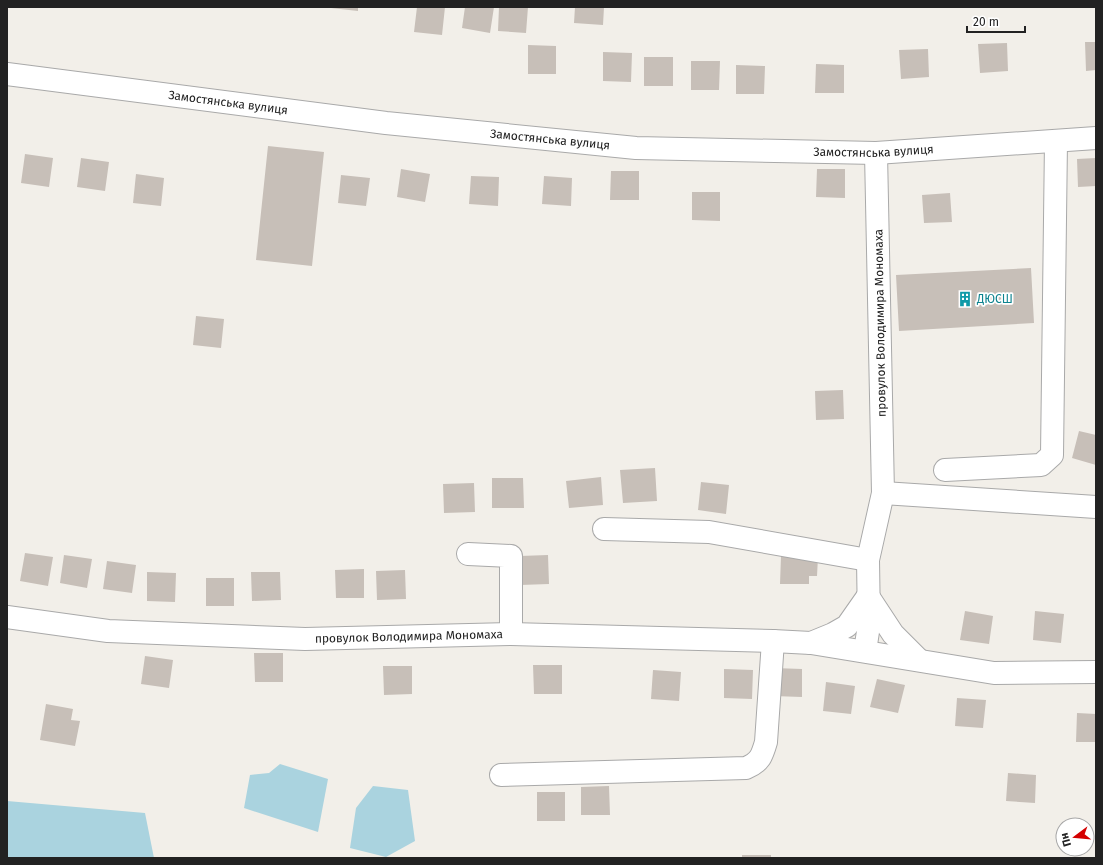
<svg xmlns="http://www.w3.org/2000/svg" width="1103" height="865" viewBox="0 0 1103 865" font-family="'Fira Sans',sans-serif">
<style>
.water{fill:#aad3df}
.building{fill:#c7bfb8}
.lines{fill:none;stroke-linecap:round;stroke-linejoin:round}
.minor-casing{stroke:#a9a9a9;stroke-width:24}
.minor{stroke:#fff;stroke-width:22}
.labels{text-anchor:middle;stroke-width:3.5;stroke-linejoin:round;paint-order:stroke}
.street-label{font-size:12px;fill:#222;stroke:#fff}
.culture-label{font-size:12px;fill:#0d838f;stroke:#fff;text-anchor:start}
</style>
<rect width="100%" height="100%" fill="#f2efe9"/>
<path class="water" d="M280,764l48,15 -10,53 -74,-24 6,-33 19,-2z
M373,786l35,4 7,51 -29,16 -36,-9 6,-40z
M7,801l138,12 9,45h-147z"/>
<path class="building" d="M331,7h27v4l-27,-3z
M417,7h28l-3,28 -28,-3z
M465,7h29l-4,26 -28,-5z
M499,7h29l-2,26 -28,-2z
M575,7h29l-1,18 -29,-2z
M1085,42h11v28l-10,1z
M1007,43l1,28 -28,2 -2,-29z
M528,45l28,1v28h-28z
M928,49l1,28 -28,2 -2,-29z
M603,52l29,1 -1,29 -28,-1z
M644,57h29v29h-29z
M691,61h29l-1,29h-28z
M816,64l28,1v28h-29z
M736,65l29,1 -1,28h-28z
M268,146l56,6 -12,114 -56,-6z
M25,154l28,4 -4,29 -28,-4z
M81,158l28,4 -4,29 -28,-4z
M1096,158v28l-18,1 -1,-28z
M401,169l29,5 -5,28 -28,-5z
M817,169h28v29l-29,-1z
M611,171h28v29h-29z
M136,174l28,4 -3,28 -28,-3z
M341,175l29,3 -4,28 -28,-3z
M471,176l28,1 -1,29 -29,-2z
M544,176l28,2 -1,28 -29,-2z
M692,192h28v29l-28,-1z
M950,193l2,29 -28,1 -2,-28z
M1031,268l3,55 -135,8 -3,-56z
M196,316l28,3 -3,29 -28,-3z
M843,390l1,29 -28,1 -1,-29z
M1079,431l17,4v30l-24,-7z
M655,468l2,33 -34,2 -3,-33z
M601,477l2,28 -34,3 -3,-27z
M492,478h31l1,30h-32z
M701,482l28,3 -3,29 -28,-4z
M474,483l1,29 -31,1 -1,-29z
M25,553l28,4 -5,29 -28,-5z
M64,555l28,4 -5,29 -27,-5z
M548,555l1,29 -29,1v-29z
M781,556l37,1 -1,19h-8v8h-29z
M107,561l29,4 -4,28 -29,-4z
M364,569v29h-28l-1,-28z
M405,570l1,29 -29,1 -1,-29z
M147,572l29,1 -1,29 -28,-1z
M251,572h29l1,28 -29,1z
M206,578h28v28h-28z
M965,611l28,5 -4,28 -29,-4z
M1035,611l29,3 -3,29 -28,-3z
M254,653h29v29h-28z
M145,656l28,4 -4,28 -28,-4z
M533,665h29v29h-28z
M383,666h29v28l-28,1z
M774,668l28,1v28l-29,-1z
M724,669l29,1 -1,29 -28,-1z
M653,670l28,2 -2,29 -28,-2z
M877,679l28,6 -7,28 -28,-6z
M826,682l29,4 -4,28 -28,-3z
M957,698l29,2 -3,28 -28,-2z
M46,704l27,5 -2,11 9,1 -5,25 -35,-6z
M1077,713l19,1v28h-20z
M1008,773l28,2 -1,28 -29,-2z
M609,786l1,29h-29v-28z
M537,792h28v29h-28z
M742,855h29v3h-29z"/>
<g class="lines">
<defs>
<g id="minor">
<path id="s1" d="M7,74l379,49 250,25 240,5 220,-15"/>
<path d="M945,470l96,-5 11,-10 4,-314"/>
<path d="M883,493l213,14"/>
<path d="M604,529l105,3 159,28"/>
<path d="M468,554l43,2v78"/>
<path d="M868,596l25,38 26,26"/>
<path id="s2" d="M7,617l101,14 197,8 206,-5 262,7 38,2 183,30 102,-1"/>
<path d="M811,643l22,-9 14,-8 21,-30"/>
<path d="M865,651l4,-26 -1,-65 15,-67 -7,-340"/>
<path d="M501,775l245,-7c14,-6 16,-12 20,-26l7,-101"/>
</g>
</defs>
<use href="#minor" class="minor-casing"/>
<use href="#minor" class="minor"/>
</g>
<defs>
<symbol id="building-bare" viewBox="-9 -9 18 18"><path d="M-4-6H4V6H1V3H-1V6H-4ZM-2.5-4.3h1.7v1.8h-1.7ZM.8-4.3h1.7v1.8H.8ZM-2.5-1h1.7V.8h-1.7ZM.8-1h1.7V.8H.8Z" fill="#0f9aa8" stroke="#fff" stroke-width="2.5" paint-order="stroke"/></symbol>
</defs>
<g fill-rule="evenodd">
<use href="#building-bare" x="954" y="288" width="22" height="22"/>
</g>
<g class="labels">
<g class="street-label">
<text dy="4" stroke="none"><textPath href="#s1" startOffset="223">Замостянська вулиця</textPath></text>
<text dy="4" stroke="none"><textPath href="#s1" startOffset="547">Замостянська вулиця</textPath></text>
<text dy="4" stroke="none"><textPath href="#s1" startOffset="871">Замостянська вулиця</textPath></text>
<text transform="translate(880 323) rotate(-91)" y="4">провулок Володимира Мономаха</text>
<text dy="4" stroke="none"><textPath href="#s2" startOffset="403">провулок Володимира Мономаха</textPath></text>
</g>
<g class="culture-label">
<text x="977" y="303">ДЮСШ</text>
</g>
</g>
<rect width="1103" height="865" fill="none" stroke="#222222" stroke-width="16"/>
<g transform="translate(1075 837) rotate(254)"><circle r="19" fill="#ffffff" stroke="#a7a7a7"/>
<path d="M0-3L7 15L0 10L-7 15Z" fill="#d40000"/>
<text y="-6" font-size="11" font-weight="bold" text-anchor="middle" fill="#222222">Пн</text>
</g>
<path d="M967 26v6h58v-6" fill="none" stroke="#222222" stroke-width="2"/>
<text x="973" y="26" font-size="12" fill="#222222" stroke="#ffffff" stroke-width="3" paint-order="stroke">20 m</text>
</svg>
